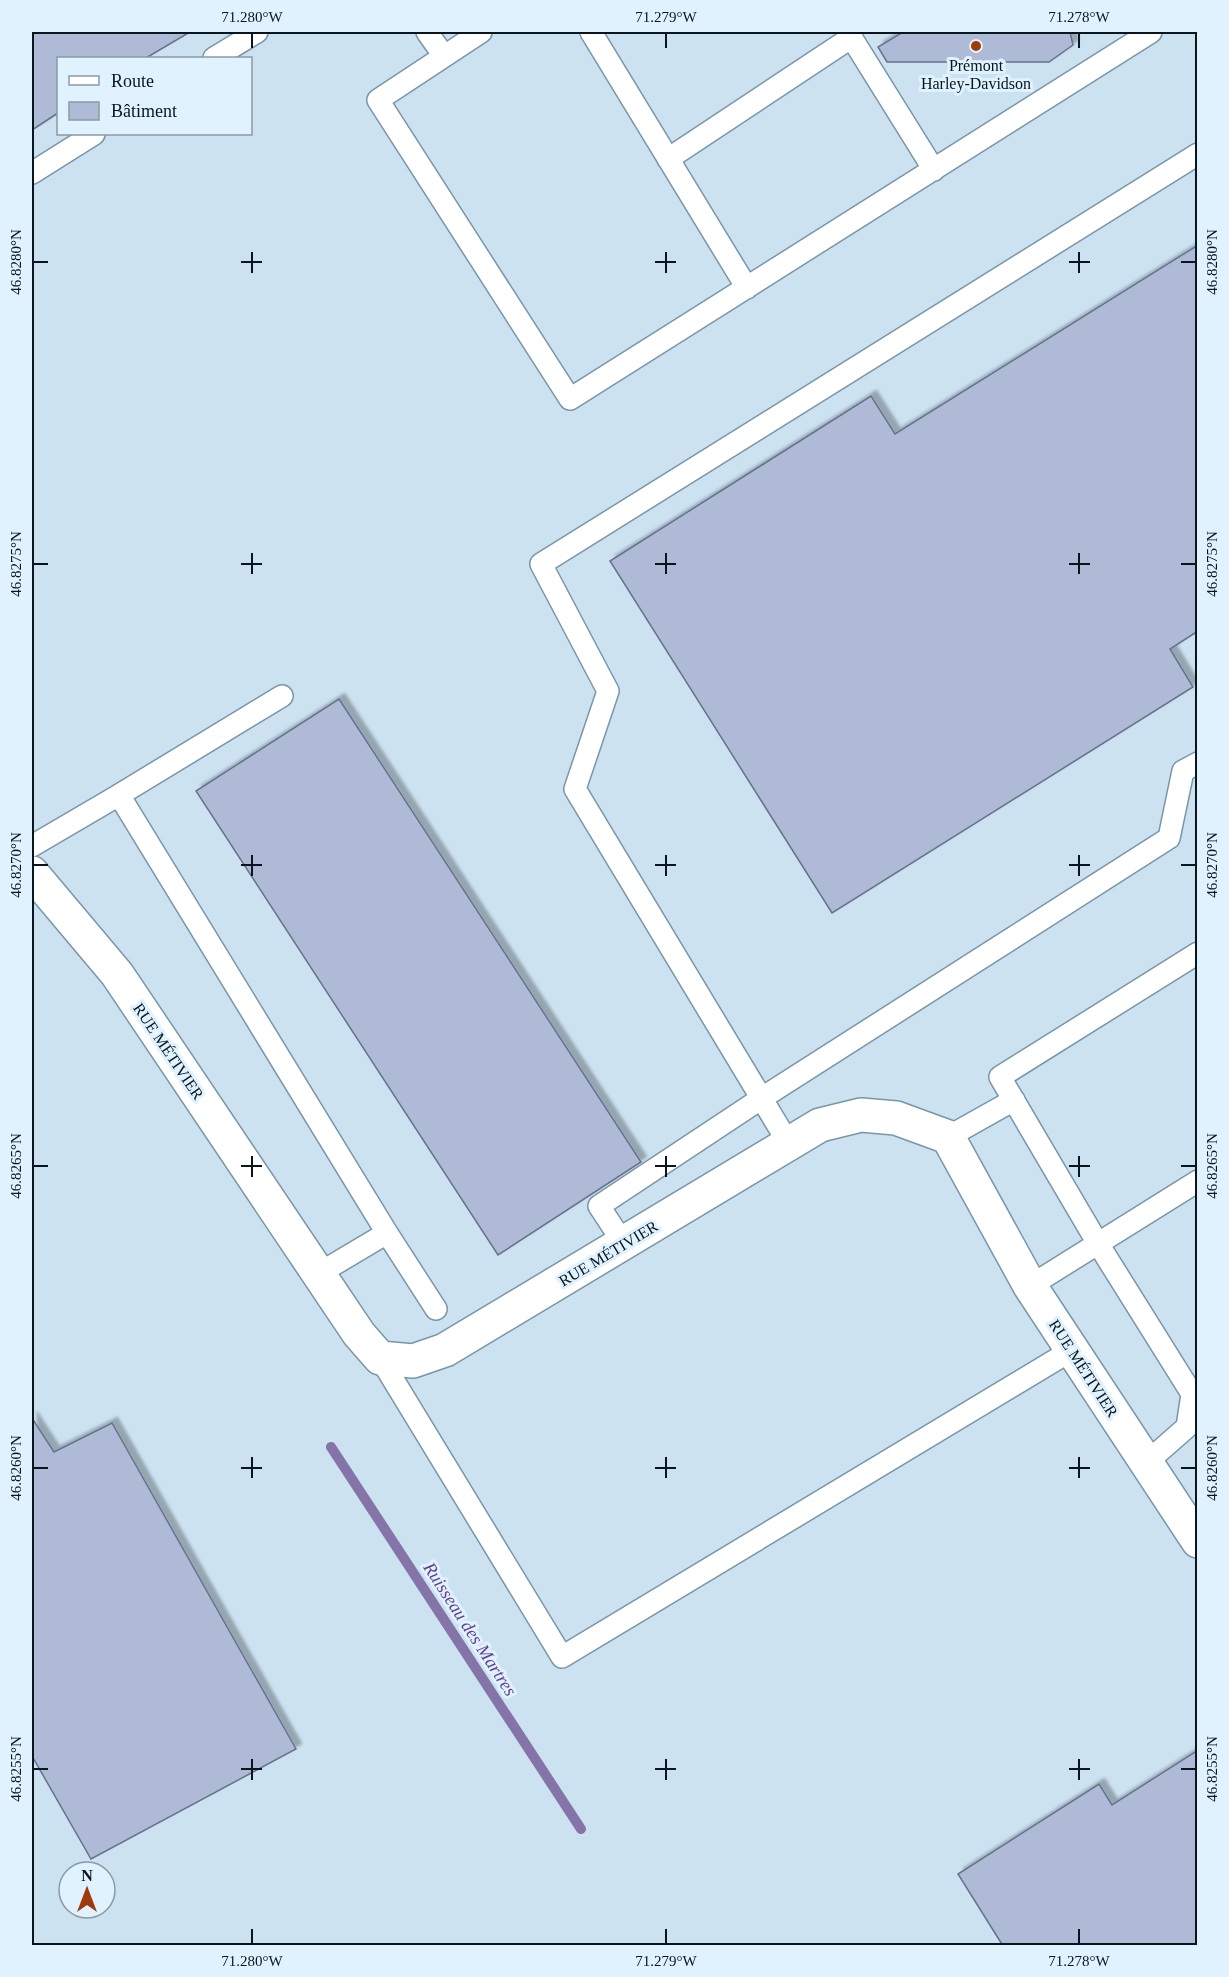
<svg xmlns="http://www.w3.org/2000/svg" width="1229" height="1977" viewBox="0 0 1229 1977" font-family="Georgia,serif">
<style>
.built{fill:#cce2f1;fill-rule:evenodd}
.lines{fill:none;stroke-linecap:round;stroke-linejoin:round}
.stream{stroke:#8474a8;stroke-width:10}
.building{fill:#aebad6;stroke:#67718c;stroke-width:1.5;filter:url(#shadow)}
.service-casing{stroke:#7896a8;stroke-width:24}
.minor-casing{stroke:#7896a8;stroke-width:36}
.service{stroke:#fff;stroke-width:21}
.minor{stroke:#fff;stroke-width:33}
.ticks{fill:none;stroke:#0a161d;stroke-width:2}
.poi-dot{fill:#9f3a0b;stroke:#dff2fd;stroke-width:2}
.labels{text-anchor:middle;stroke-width:6;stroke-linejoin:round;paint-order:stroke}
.poi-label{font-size:16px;fill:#0a161d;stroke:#dff2fd}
.street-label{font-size:16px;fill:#0a161d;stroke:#dff2fd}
.water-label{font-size:18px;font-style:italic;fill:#623d91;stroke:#dff2fd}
.neatline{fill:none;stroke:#0a161d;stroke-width:2}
.ticks-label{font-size:15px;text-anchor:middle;fill:#0a161d}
</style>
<defs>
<filter id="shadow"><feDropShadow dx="5.5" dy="-5.5" stdDeviation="1.5" flood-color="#0004"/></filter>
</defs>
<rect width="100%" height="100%" fill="#dff2fd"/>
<path class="built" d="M32,32h1165v1913h-1165zM58,58h192v76h-192zM69,1872h36v36h-36z"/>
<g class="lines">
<path class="stream" d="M331,1447l250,382"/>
</g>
<path class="building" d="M32,32h158l-44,26h-88v55l-26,17z
M903,32h167l3,13 -24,17h-162l-9,-15z
M1198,245v386l-28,18 23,38 -361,226 -222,-352 261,-165 24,38z
M339,699l302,463 -143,93 -302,-464z
M32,1418l22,34 58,-29 184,326 -205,110 -59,-103z
M1198,1750v196h-195l-45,-72 141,-90 13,21z"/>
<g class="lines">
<defs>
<path id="service" d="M427,32l17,24
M481,32l-103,68 192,299 581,-367
M591,32l156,256
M848,32l86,138
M214,58l43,-26
M668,159l184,-122
M32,173l62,-39
M119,795l163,-99
M32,846l87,-51 268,438
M1198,953l-198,124 97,165 95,152 6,-4
M948,1137l66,-37
M789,1144l-214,-355 33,-98 -67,-127 657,-410
M624,1244l-25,-38 163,-108 407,-260 14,-67 15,-8
M318,1274l69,-41 49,76
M1030,1286l168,-105
M380,1358l182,299 510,-307
M1146,1463l41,-36 5,-33"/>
<path id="minor" d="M32,873l85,101 242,360 21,24 33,3 32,-11 375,-225 41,-10 35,3 52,19 82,149 168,255"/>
</defs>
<use href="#service" class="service-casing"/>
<use href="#minor" class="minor-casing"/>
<use href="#service" class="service"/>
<use href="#minor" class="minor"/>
</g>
<path class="ticks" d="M252,33v15M666,33v15M1079,33v15M252,252v21M666,252v21M1079,252v21M33,262h15M241,262h21M655,262h21M1069,262h21M1181,262h15M252,553v21M666,553v21M1079,553v21M33,564h15M241,564h21M655,564h21M1069,564h21M1181,564h15M252,855v21M666,855v21M1079,855v21M33,865h15M241,865h21M655,865h21M1069,865h21M1181,865h15M252,1156v21M666,1156v21M1079,1156v21M33,1166h15M241,1166h21M655,1166h21M1069,1166h21M1181,1166h15M252,1457v21M666,1457v21M1079,1457v21M33,1468h15M241,1468h21M655,1468h21M1069,1468h21M1181,1468h15M252,1759v21M666,1759v21M1079,1759v21M33,1769h15M241,1769h21M655,1769h21M1069,1769h21M1181,1769h15M252,1929v15M666,1929v15M1079,1929v15"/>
<circle class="poi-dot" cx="976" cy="46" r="6"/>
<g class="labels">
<g class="poi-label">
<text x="976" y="71">Prémont<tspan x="976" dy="18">Harley-Davidson</tspan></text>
</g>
<g class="street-label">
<text transform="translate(169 1051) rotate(56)" y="6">RUE MÉTIVIER</text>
<text transform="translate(608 1253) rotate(-31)" y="6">RUE MÉTIVIER</text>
<text transform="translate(1084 1368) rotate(57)" y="6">RUE MÉTIVIER</text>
</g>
<g class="water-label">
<text transform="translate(470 1629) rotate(57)" y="6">Ruisseau des Martres</text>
</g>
</g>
<rect width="1229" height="1977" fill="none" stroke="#dff2fd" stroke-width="66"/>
<rect x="57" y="57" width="195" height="78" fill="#dff2fd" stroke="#8a9aa3" stroke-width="1.5"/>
<rect x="69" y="76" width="30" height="9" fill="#ffffff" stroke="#8a9aa3" stroke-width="1.5"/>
<text x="111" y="87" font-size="18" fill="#0a161d">Route</text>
<rect x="69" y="102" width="30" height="18" fill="#aebad6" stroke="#8a9aa3" stroke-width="1.5"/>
<text x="111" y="117" font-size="18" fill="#0a161d">Bâtiment</text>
<g transform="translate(87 1890)"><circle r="28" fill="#dff2fd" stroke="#8a9aa3" stroke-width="1.5"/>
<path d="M0-4.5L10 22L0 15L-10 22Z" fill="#9f3a0b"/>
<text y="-9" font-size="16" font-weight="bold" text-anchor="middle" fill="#0a161d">N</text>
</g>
<rect x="33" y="33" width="1163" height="1911" class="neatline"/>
<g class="ticks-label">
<text x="252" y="22">71.280°W</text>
<text x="666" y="22">71.279°W</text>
<text x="1079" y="22">71.278°W</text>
<text transform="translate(16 262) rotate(-90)" y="5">46.8280°N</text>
<text transform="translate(1212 262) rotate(-90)" y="5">46.8280°N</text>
<text transform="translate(16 564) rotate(-90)" y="5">46.8275°N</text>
<text transform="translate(1212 564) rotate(-90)" y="5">46.8275°N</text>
<text transform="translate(16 865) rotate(-90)" y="5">46.8270°N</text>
<text transform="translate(1212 865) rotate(-90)" y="5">46.8270°N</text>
<text transform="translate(16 1166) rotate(-90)" y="5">46.8265°N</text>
<text transform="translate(1212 1166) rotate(-90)" y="5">46.8265°N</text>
<text transform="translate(16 1468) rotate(-90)" y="5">46.8260°N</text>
<text transform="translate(1212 1468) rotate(-90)" y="5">46.8260°N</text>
<text transform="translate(16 1769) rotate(-90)" y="5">46.8255°N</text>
<text transform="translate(1212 1769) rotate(-90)" y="5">46.8255°N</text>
<text x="252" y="1966">71.280°W</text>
<text x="666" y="1966">71.279°W</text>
<text x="1079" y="1966">71.278°W</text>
</g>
</svg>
